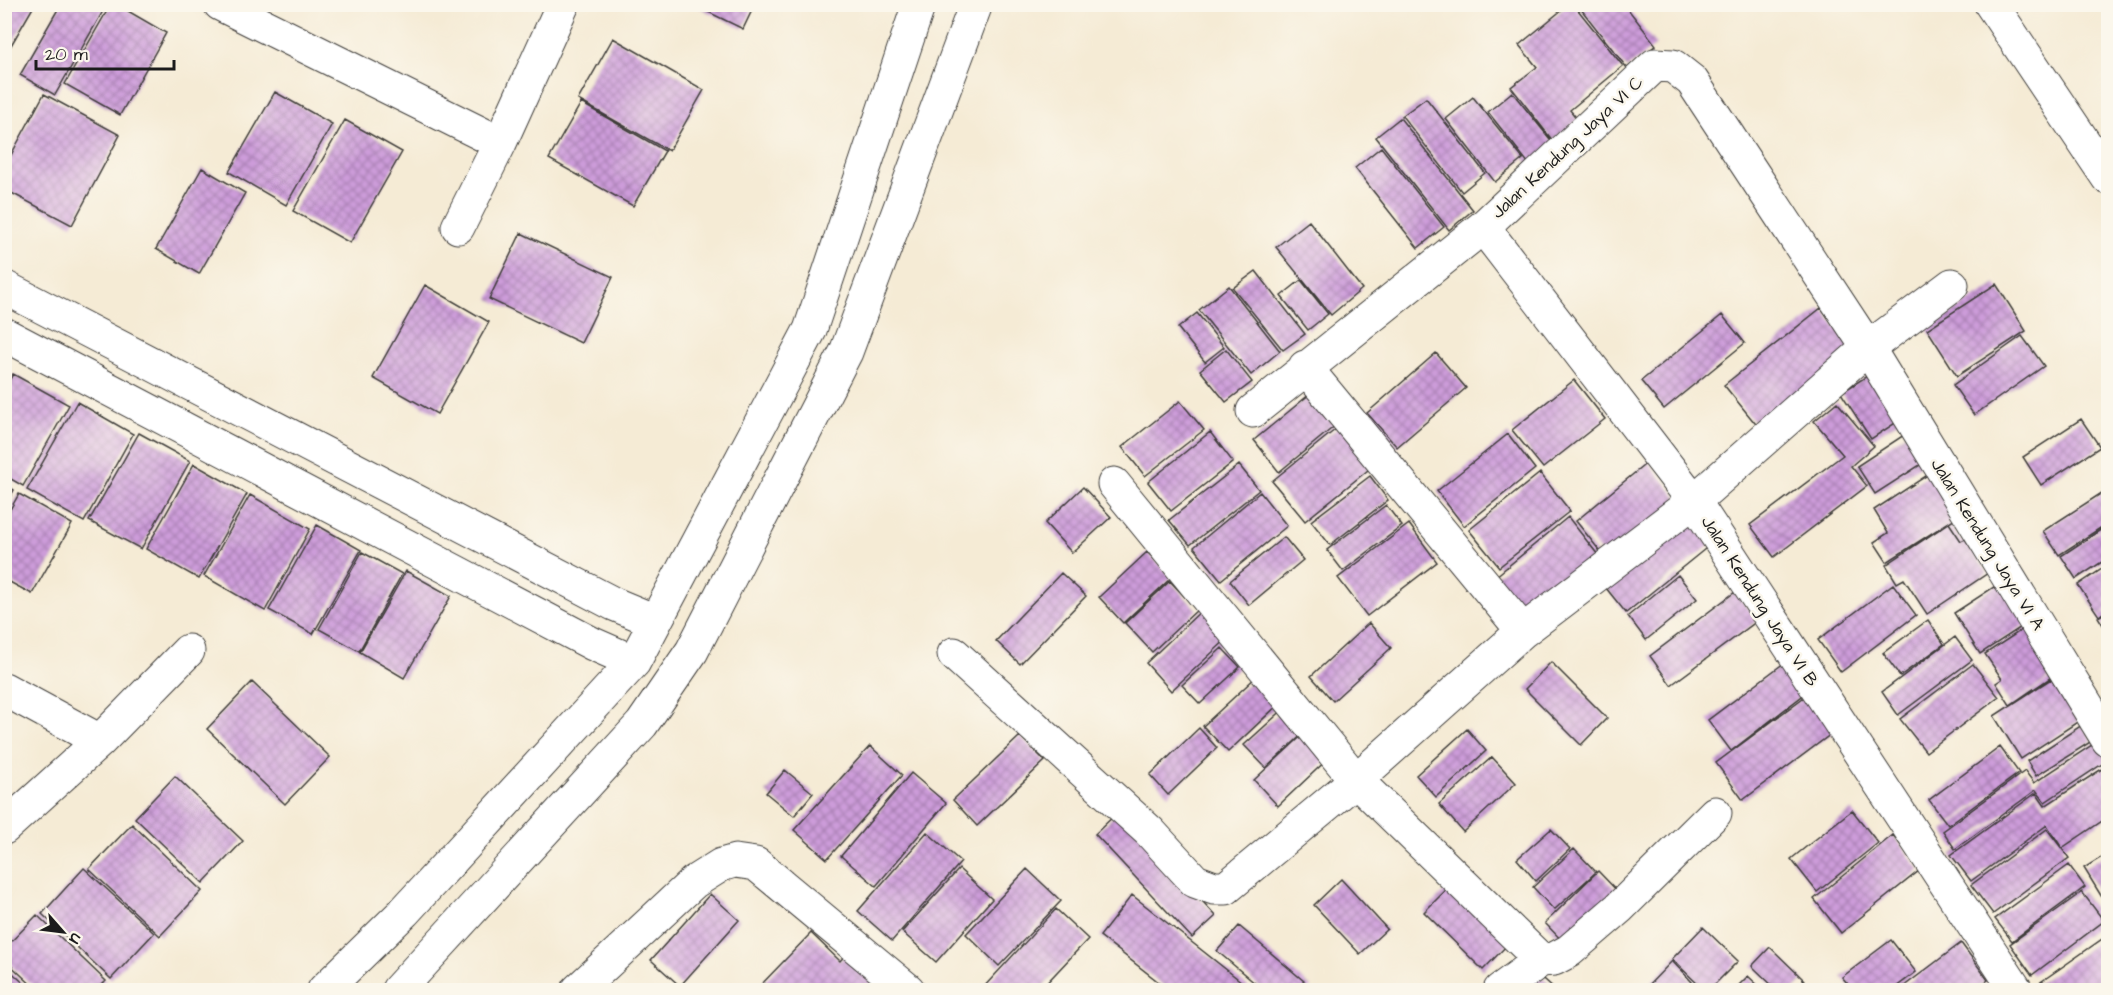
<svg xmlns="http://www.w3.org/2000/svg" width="2113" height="995" viewBox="0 0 2113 995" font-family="'Architects Daughter',sans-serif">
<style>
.building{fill:url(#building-cross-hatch)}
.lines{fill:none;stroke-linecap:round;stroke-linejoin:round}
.minor-casing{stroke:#3d3b38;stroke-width:35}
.minor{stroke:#fff;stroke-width:33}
.labels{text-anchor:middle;stroke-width:5;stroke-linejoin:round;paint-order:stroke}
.street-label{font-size:18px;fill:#1c1c1c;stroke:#fbf7ec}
</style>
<defs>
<pattern id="building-cross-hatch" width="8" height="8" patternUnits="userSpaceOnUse" patternTransform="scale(1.5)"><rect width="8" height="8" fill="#cd9cda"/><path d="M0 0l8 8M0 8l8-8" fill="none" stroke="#a67eb0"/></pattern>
</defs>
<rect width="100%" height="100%" fill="#fbf7ec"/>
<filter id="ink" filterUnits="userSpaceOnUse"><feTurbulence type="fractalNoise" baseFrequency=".0167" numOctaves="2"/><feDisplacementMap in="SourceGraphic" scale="12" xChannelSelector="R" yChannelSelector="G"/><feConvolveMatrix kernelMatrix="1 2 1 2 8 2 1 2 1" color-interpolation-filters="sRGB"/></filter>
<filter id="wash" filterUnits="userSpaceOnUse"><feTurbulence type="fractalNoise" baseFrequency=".008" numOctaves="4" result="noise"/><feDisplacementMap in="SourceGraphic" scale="24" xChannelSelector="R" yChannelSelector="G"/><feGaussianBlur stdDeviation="1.35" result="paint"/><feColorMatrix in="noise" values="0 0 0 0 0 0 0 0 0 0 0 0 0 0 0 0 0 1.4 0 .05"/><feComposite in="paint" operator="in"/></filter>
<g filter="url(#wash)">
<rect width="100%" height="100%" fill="#f5ebd5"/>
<g id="blocks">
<path class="building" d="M4,4h31l-29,50 -2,-1z
M61,4h46l-52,91 -35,-20z
M111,4h5l50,29 -46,82 -55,-31z
M692,4h63l-12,25z
M1577,4h47l32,41 -29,23z
M1568,5h6l49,61 -53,44 8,10 -25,21 -42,-54 26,-20 -18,-22z
M613,38l91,52 -35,61 -91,-51z
M275,92l57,32 -46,81 -57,-33z
M1512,92l42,52 -25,20 -41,-52z
M44,94l76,41 -48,90 -68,-36v-21z
M1473,97l50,62 -28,23 -49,-63z
M1426,98l59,75 -23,19 -60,-76z
M581,103l84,48 -32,55 -84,-47z
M1400,118l73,92 -24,20 -73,-93z
M345,120l57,32 -52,91 -57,-32z
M1381,147l63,80 -26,21 -63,-80z
M202,168l43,25 -46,81 -43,-25z
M1309,221l53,68 -31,26 -55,-68z
M521,233l92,44 -32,66 -92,-44z
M1256,271l49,63 -22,16 -50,-62z
M1301,280l27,34 -20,16 -27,-34z
M1996,284l30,47 -69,45 -30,-47z
M425,285l64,37 -52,92 -64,-36z
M1229,286l51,65 -29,24 -52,-65z
M1821,308l35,43 -97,77 -35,-43z
M1197,313l27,34 -19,15 -27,-34z
M1722,315l23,28 -81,66 -23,-28z
M2022,336l22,30 -70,49 -21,-30z
M1226,349l26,33 -26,20 -26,-32z
M1436,353l30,35 -69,59 -30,-34z
M1873,372l30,46 -32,21 -30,-46z
M13,374l56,31 -46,81 -19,-11v-85z
M1574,380l31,39 -62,49 -31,-38z
M1310,394l26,31 -57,47 -25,-32z
M1180,401l24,29 -59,46 -23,-29z
M77,402l56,32 -49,88 -57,-32z
M1837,402l37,44 -23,20 16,20 -93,71 -24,-32 93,-70 -29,-34z
M2081,419l19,28 -59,38 -18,-28z
M1341,425l32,41 -68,55 -33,-40z
M1913,429l18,29 -56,36 -18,-28z
M1210,432l23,30 -62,49 -23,-29z
M139,433l51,28 -49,88 -52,-28z
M1508,434l27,35 -71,57 -27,-35z
M1648,462l32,39 -73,59 -31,-39z
M194,464l53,30 -48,85 -53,-30z
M1239,465l20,25 -69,55 -21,-25z
M1935,470l22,47 -70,45 -13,-20 14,-9 -14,-23z
M1540,473l30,38 -71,56 -30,-37z
M1370,476l18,24 -58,45 -19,-24z
M4,484l10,6 -10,17z
M1083,487l28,30 -39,36 -27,-30z
M2108,489v34l-49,32 -16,-24z
M1260,492l27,34 -66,54 -27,-33z
M19,494l53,30 -40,70 -28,-15v-59z
M250,495l60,34 -45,82 -61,-35z
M1386,505l16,21 -59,45 -16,-21z
M1568,517l34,43 -73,59 -34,-42z
M1690,521l20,24 -84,68 -20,-25z
M1949,523l12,18 4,-2 23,34 -61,41 -23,-35 -7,4 -11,-18z
M1409,524l28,38 -70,54 -29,-38z
M317,525l44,25 -48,84 -44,-24z
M2108,525v33l-32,21 -15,-23z
M1284,537l19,23 -54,45 -19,-24z
M362,552l40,22 -43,77 -40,-22z
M1147,552l25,25 -49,46 -24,-26z
M2108,565v44l-9,7 -21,-31z
M406,571l45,25 -47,82 -44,-26z
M1061,573l25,23 -66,68 -24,-23z
M1678,575l19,24 -51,41 -18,-24z
M1170,581l27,29 -45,42 -27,-29z
M2003,581l26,41 -49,32 -26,-41z
M1893,584l23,31 -75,57 -23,-32z
M1735,592l22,29 -86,64 -21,-29z
M1204,608l26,28 -59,55 -25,-28z
M2108,611v22l-10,-16z
M1928,620l16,24 -44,32 -17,-23z
M1369,623l22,25 -58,53 -22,-25z
M2032,623l28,48 -50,34 -14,-22 6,-4 -17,-25z
M1955,637l17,23 -74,55 -16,-23z
M1222,648l18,19 -40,37 -18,-19z
M1551,662l56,56 -26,27 -56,-56z
M1784,663l22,30 -75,58 -23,-31z
M1973,664l26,33 -73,55 -26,-33z
M1257,676l24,26 -53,50 -25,-26z
M2051,679l28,42 -58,38 -27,-43z
M252,682l78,75 -45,47 -78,-75z
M1807,695l28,36 -92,69 -27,-37z
M1287,706l21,23 -42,39 -22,-23z
M2082,725l10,16 -56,35 -9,-15z
M1199,728l18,20 -49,47 -18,-20z
M1309,729l24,25 -55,52 -24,-26z
M1467,729l19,22 -50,46 -20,-22z
M1020,736l25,25 -68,65 -24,-26z
M2101,739l7,11v10l-63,42 -9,-12 -81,59 -12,-18 82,-60 9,12z
M870,746l32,29 -75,84 -33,-29z
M2000,747l19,26 -71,52 -19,-25z
M1492,757l24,26 -53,49 -24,-28z
M2108,765v52l-46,31 -15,-23 -76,56 -20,-26 85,-62 9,13z
M785,770l28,23 -19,23 -28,-23z
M911,773l35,30 -70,83 -35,-30z
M175,776l68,65 -40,42 -68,-65z
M1852,810l26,33 -61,49 -26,-33z
M1119,811l97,105 -24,22 -97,-104z
M132,824l70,67 -42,45 -71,-67z
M1551,829l19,20 -34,32 -19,-22z
M2047,829l22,29 -76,56 -22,-29z
M927,832l34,30 -69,79 -34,-30z
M1893,835l27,35 -79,63 -27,-34z
M1574,849l22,23 -42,38 -21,-23z
M2108,853v54l-24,-39z
M2069,865l16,22 -73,54 -17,-22z
M84,868l70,65 -43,46 -69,-65z
M959,869l33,30 -56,63 -34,-30z
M1027,869l34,32 -62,65 -33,-32z
M1598,871l25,26 -53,52 -25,-26z
M1341,879l46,50 -27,25 -46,-49z
M1453,883l58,58 -28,29 -59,-58z
M2082,892l22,29 -72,54 -22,-31z
M710,894l29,26 -59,66 -29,-26z
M1132,895l120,95h-83l-69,-54z
M1056,909l32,30 -48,51h-59z
M37,915l69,66 -9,9h-60l-33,-31v-10z
M1239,926l72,61 -3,3h-45l-46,-39z
M1703,927l35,34 -29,29h-5l-32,-31z
M811,933l29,28 9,-10 41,39h-134z
M2108,935v55h-74l-2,-2z
M1891,940l25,32 -24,18h-39l-11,-13z
M1961,943l27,37 -14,10h-75z
M1770,947l34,33 -10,10h-17l-25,-24z
M1672,961l20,21 -9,8h-39z
M4,965l27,25h-27z
M1534,970l22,20h-42z
M1748,976l15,14h-29z"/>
</g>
</g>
<g filter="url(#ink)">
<use href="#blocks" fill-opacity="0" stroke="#3d3b38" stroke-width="1.5"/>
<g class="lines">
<defs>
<path id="minor" d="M220,4l280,139
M1991,4l117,174
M458,227l42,-84 63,-139
M1483,227l211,274 322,489
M4,287l610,317 41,17
M4,334l589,310 41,18
M1305,367l218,264
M1253,411l230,-184 172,-162 18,1 19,15 176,267 240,392
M1114,484l242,296 185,180
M954,654l196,178 45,49 19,7h12l130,-108 167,-149 171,-130 174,-153 84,-63
M4,689l96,52
M4,828l96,-87 88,-90
M324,990l80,-78 230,-250 176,-332 109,-326
M398,990l244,-266 50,-73 154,-299 130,-348
M578,990l116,-108 27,-17 14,-4 21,3 152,126
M1500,990l41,-30 13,-1 15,-8 50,-43 96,-95"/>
</defs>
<use href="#minor" class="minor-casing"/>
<use href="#minor" class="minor"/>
</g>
</g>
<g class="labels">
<g class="street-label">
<text transform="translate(1567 147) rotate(-43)" y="6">Jalan Kendung Jaya VI C</text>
<text transform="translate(1988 544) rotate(58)" y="6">Jalan Kendung Jaya VI A</text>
<text transform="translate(1760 601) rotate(57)" y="6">Jalan Kendung Jaya VI B</text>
</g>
</g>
<rect width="2113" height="995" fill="none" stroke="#fbf7ec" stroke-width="24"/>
<g transform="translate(63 932) rotate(118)" stroke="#fbf7ec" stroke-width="4.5" paint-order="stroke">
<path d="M0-4.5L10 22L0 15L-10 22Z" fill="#1c1c1c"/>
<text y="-9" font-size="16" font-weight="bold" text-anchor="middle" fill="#1c1c1c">U</text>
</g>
<path d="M36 60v9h138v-9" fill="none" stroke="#1c1c1c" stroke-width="3"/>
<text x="45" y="60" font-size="18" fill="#1c1c1c" stroke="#fbf7ec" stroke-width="4.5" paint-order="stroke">20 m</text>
</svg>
